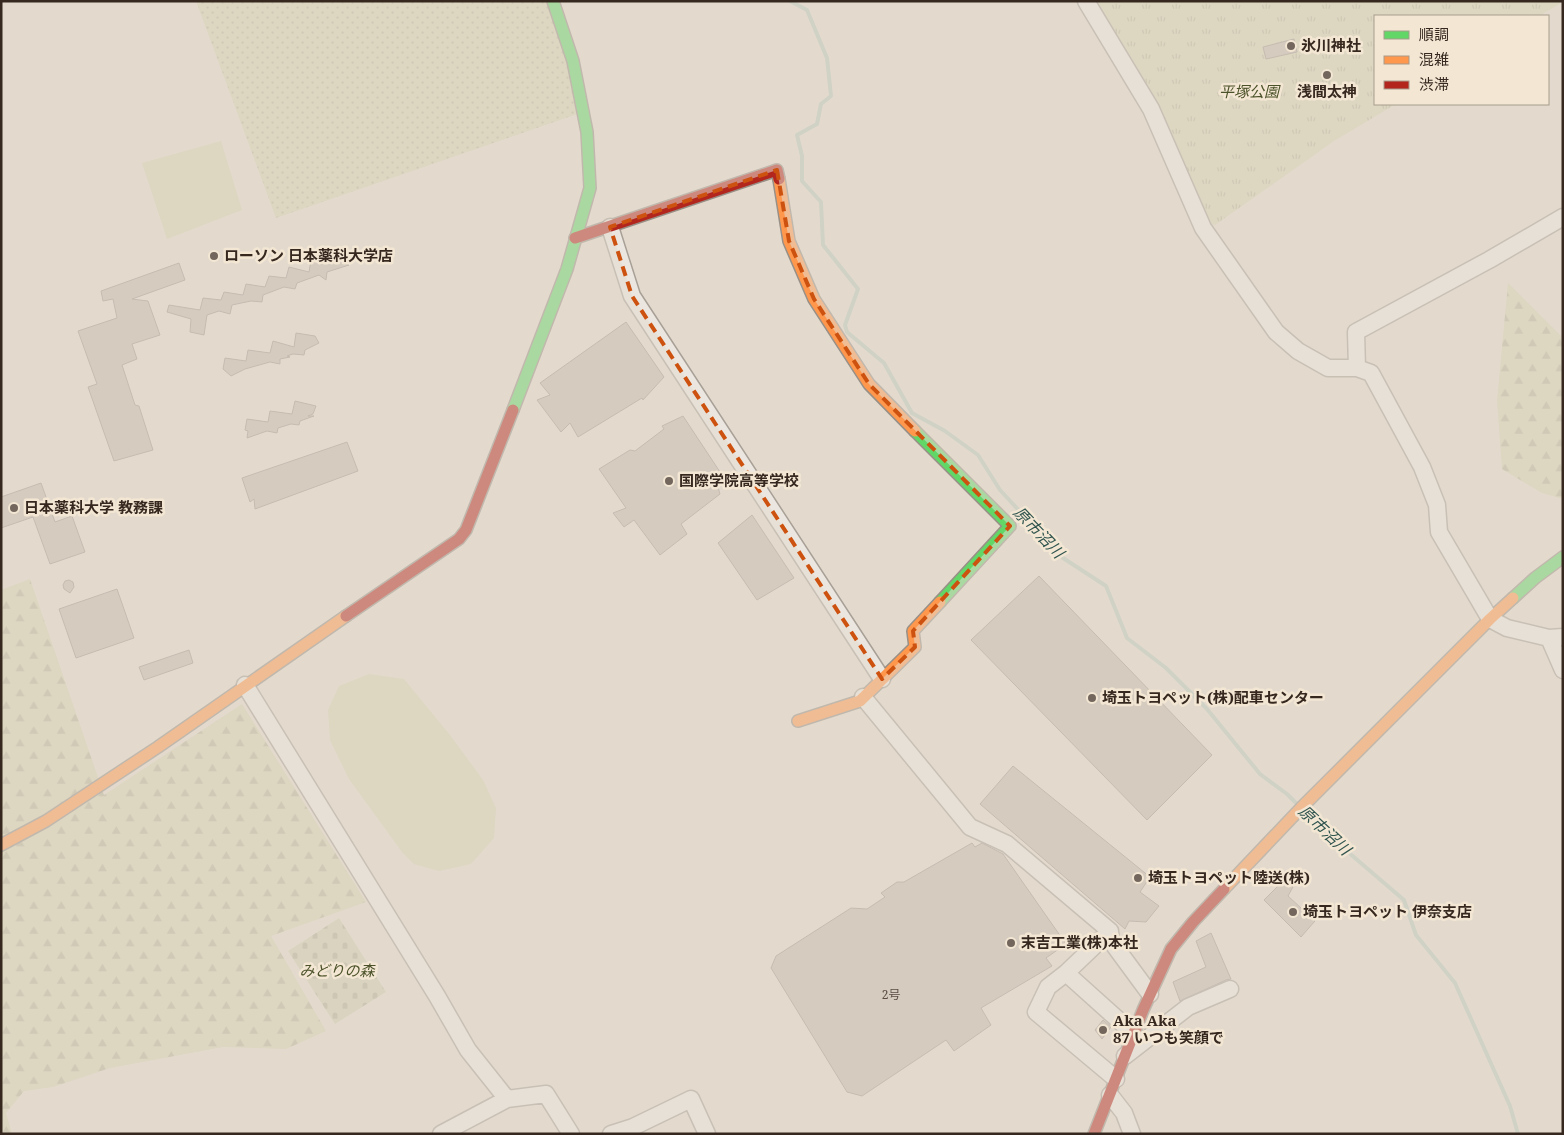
<svg xmlns="http://www.w3.org/2000/svg" width="1564" height="1135" viewBox="0 0 1564 1135" font-family="'Noto Serif','Noto Sans JP',serif">
<style>
.grass{fill:url(#grass-dots)}
.forest{fill:url(#forest-firs)}
.cemetery{fill:url(#cemetery-stones)}
.park{fill:url(#park-tufts)}
.pitch{fill:#d4d0b1}
.lines{fill:none;stroke-linecap:round;stroke-linejoin:round}
.stream{stroke:#b9c7bc;stroke-width:4}
.building{fill:#c6b8ae;stroke:#a3968d}
.street-casing{stroke:#a8a097;stroke-width:19}
.fast-casing{stroke:#988f86;stroke-width:14}
.slow-casing{stroke:#988f86;stroke-width:14}
.jam-casing{stroke:#988f86;stroke-width:14}
.street{stroke:#ebe6df;stroke-width:16}
.fast{stroke:#63d668;stroke-width:11}
.slow{stroke:#ff974d;stroke-width:11}
.jam{stroke:#b3261e;stroke-width:11}
.marked{fill:none;stroke:#cd520f;stroke-width:4;stroke-dasharray:10 6;stroke-linejoin:round}
.poi-dot{fill:#73665c;stroke:#f3e7d4;stroke-width:2}
.labels{text-anchor:middle;stroke-width:5;stroke-linejoin:round;paint-order:stroke}
.number-label{font-size:12px;fill:#5a4c43}
.poi-label{font-size:15px;font-weight:bold;fill:#36281f;stroke:#f3e7d4;text-anchor:start}
.park-label{font-size:15px;font-style:italic;fill:#4b5128;stroke:#f3e7d4}
.water-label{font-size:16px;font-style:italic;fill:#30544e;stroke:#f3e7d4}
</style>
<defs>
<pattern id="grass-dots" width="8" height="8" patternUnits="userSpaceOnUse" patternTransform="scale(1.25)"><rect width="8" height="8" fill="#d4d0b1"/><path d="M2 2h.1M6 6h.1" fill="none" stroke="#b7b398" stroke-width="1.8" stroke-linecap="round"/></pattern>
<pattern id="forest-firs" width="22" height="20" patternUnits="userSpaceOnUse" patternTransform="scale(1.25)"><rect width="22" height="20" fill="#d4d0b1"/><path d="M5 1l3.5 6h-7zM16 11l3.5 6h-7z" fill="#b7b398"/></pattern>
<pattern id="cemetery-stones" width="16" height="16" patternUnits="userSpaceOnUse" patternTransform="scale(1.25)"><rect width="16" height="16" fill="#cecbb0"/><path d="M2 7V4a2 2 0 0 1 4 0v3zM10 15v-3a2 2 0 0 1 4 0v3z" fill="#b2ae97"/></pattern>
<pattern id="park-tufts" width="24" height="20" patternUnits="userSpaceOnUse" patternTransform="scale(1.25)"><rect width="24" height="20" fill="#d4d0b1"/><path d="M3 7l-1-3M5 7V3M7 7l1-3M15 17l-1-3M17 17v-4M19 17l1-3" fill="none" stroke="#b7b398"/></pattern>
</defs>
<rect width="100%" height="100%" fill="#e3dacd"/>
<path class="grass" d="M196,1h355l32,111 -307,106z"/>
<path class="forest" d="M1508,283l55,55v161l-21,-6 -40,-24 -5,-68z
M30,579l74,216 138,-91 124,198 -95,34 55,95 -40,18 -63,-2 -113,21 -57,19 -29,4 -18,22 6,21h-11v-544z"/>
<path class="cemetery" d="M339,918l47,74 -51,32 -47,-73z"/>
<path class="park" d="M1093,1h470v1l-24,14h-164v88h21l-62,37 -119,84 -9,-2 -55,-131z"/>
<path class="pitch" d="M221,141l21,69 -75,29 -25,-76z
M369,674l35,5 46,56 33,45 13,28 -2,30 -23,26 -32,7 -25,-7 -12,-12 -53,-73 -19,-39 -2,-30 11,-24z"/>
<g class="lines">
<path class="stream" d="M790,1l17,9 20,48 4,38 -10,8 -4,20 -20,11 5,21v25l19,21 2,43 35,44 -13,36 2,7 37,31 28,50 33,18 33,24 22,35 63,68 43,28 21,52 39,30 41,41 53,65 27,20 9,9
M1306,814l14,14 84,72 12,35 39,48 55,123 8,28"/>
</g>
<path class="building" d="M1294,39l3,13 -31,7 -3,-12z
M332,252l16,3 -2,10h3l-22,7 -1,8 -7,-5 -22,8 -2,6 -11,-2 -21,8 -1,7 -11,-1 -19,4 -2,9 -11,-3 -12,4 -3,20 -14,-3 1,-13 -24,-7 2,-7 31,5 3,-12 18,2 3,-8 19,3 3,-11 19,3 4,-11 17,2 3,-11 20,5 2,-12 19,3z
M179,263l6,17 -53,19 16,2 12,34 -28,9 5,15 -15,6 13,40 4,1 14,44 -39,11 -26,-74 9,-3 -19,-53 39,-13 -4,-19 -10,2 -2,-10z
M626,322l38,55 -21,23 -1,-2 -64,39 -8,-14 -9,9 -24,-32 13,-5 -10,-12z
M296,333l19,3 4,7 -14,7 -1,5 -11,-1 -6,2 3,1 -10,2v5l-10,-2 -25,7 -14,7 -8,-7 2,-11 21,3 2,-11 22,3 3,-12 21,6z
M295,401l21,5 -3,8 -5,2h6l-14,5 -1,4 -8,-1 -13,4 -1,5 -10,-2 -20,7 1,-7 -3,-1 2,-11 21,3 2,-11 22,3z
M683,416l43,65 -8,6 2,7 -39,30 6,10 -27,21 -26,-35 -10,7 -11,-14 13,-5 -27,-39 31,-19 5,1 29,-22 -2,-3z
M347,442l11,29 -103,38 -1,-10 -4,3 -8,-24z
M41,483l14,39 17,-6 13,36 -35,12 -17,-47 -32,11v-31z
M752,515l42,63 -37,22 -39,-57z
M1039,576l173,179 -65,65 -176,-180z
M69,580l4,2 1,5 -4,6 -6,-4 -1,-4 2,-4z
M117,589l17,49 -58,20 -17,-49z
M189,650l4,13 -49,17 -5,-13z
M1013,766l137,111 -10,15 19,14 -13,16 -17,-1 -4,8 -145,-125z
M972,843l3,4 7,-4 21,11 63,90 -20,14 6,8 -71,42 10,17 -37,26 -8,-11 -84,56 -15,-4 -76,-124 5,-12 75,-48 16,1 18,-12 -4,-4 16,-11h7z
M1285,879l8,8 -5,9 27,25 -14,16 -37,-37z
M1211,933l20,46 -5,1 -46,21 -7,-19 33,-15 -10,-26z
M1103,1020l8,7 -9,12 -7,-9z"/>
<g class="lines">
<defs>
<path id="street" d="M1086,1l65,108 52,119 73,104 22,19 30,17h29l14,5 51,94 15,38 2,27 51,87 17,9 42,10 14,-1
M610,227l22,69 250,383
M1357,368l-1,-36 133,-72 74,-43
M1549,638l14,32
M245,685l192,311 31,54 39,49
M863,697l107,130 37,17 103,87 1,10 39,53
M1110,931l-44,42 -18,14 -12,25 80,67
M1066,973l68,61
M1125,1056l63,-49 42,-18
M1110,1095l14,18 8,21
M441,1134l66,-35 39,-5 25,40
M611,1134l22,-7 58,-28 16,35"/>
<path id="fast" d="M513,410l54,-141 23,-81 -3,-56 -14,-71 -20,-60
M915,431l95,95 -70,76
M1513,598l22,-20 28,-21"/>
<path id="slow" d="M779,179l10,62 25,58 55,85 46,47
M798,721l62,-20 55,-54 -2,-16 27,-29
M1,845l45,-24 112,-74 188,-131
M1224,889l77,-81 189,-189 23,-21"/>
<path id="jam" d="M575,238l202,-68 2,9
M346,616l113,-77 7,-9 47,-120
M1094,1134l49,-124 28,-61 22,-27 31,-33"/>
</defs>
<use href="#street" class="street-casing"/>
<use href="#fast" class="fast-casing"/>
<use href="#slow" class="slow-casing"/>
<use href="#jam" class="jam-casing"/>
<use href="#street" class="street"/>
<use href="#fast" class="fast"/>
<use href="#slow" class="slow"/>
<use href="#jam" class="jam"/>
</g>
<path d="M0 0H1564V1135H0ZM777,170l12,71 25,58 55,85 141,142 -97,105 2,16 -33,32 -250,-383 -22,-69z" fill="#e3dacd" fill-opacity=".55" fill-rule="evenodd"/>
<path class="marked" d="M777,170l12,71 25,58 55,85 141,142 -97,105 2,16 -33,32 -250,-383 -22,-69z"/>
<g class="poi-dot">
<circle cx="1291" cy="46" r="5"/>
<circle cx="1327" cy="75" r="5"/>
<circle cx="214" cy="256" r="5"/>
<circle cx="669" cy="481" r="5"/>
<circle cx="14" cy="508" r="5"/>
<circle cx="1092" cy="698" r="5"/>
<circle cx="1138" cy="878" r="5"/>
<circle cx="1293" cy="912" r="5"/>
<circle cx="1011" cy="943" r="5"/>
<circle cx="1103" cy="1030" r="5"/>
</g>
<g class="labels">
<g class="number-label">
<text x="891" y="999">2号</text>
</g>
<g class="poi-label">
<text x="1301" y="51">氷川神社</text>
<text x="1327" y="97" text-anchor="middle">浅間太神</text>
<text x="224" y="261">ローソン 日本薬科大学店</text>
<text x="679" y="486">国際学院高等学校</text>
<text x="24" y="513">日本薬科大学 教務課</text>
<text x="1102" y="703">埼玉トヨペット(株)配車センター</text>
<text x="1148" y="883">埼玉トヨペット陸送(株)</text>
<text x="1303" y="917">埼玉トヨペット 伊奈支店</text>
<text x="1021" y="948">末吉工業(株)本社</text>
<text x="1113" y="1026">Aka Aka<tspan x="1113" dy="17">87 いつも笑顔で</tspan></text>
</g>
<g class="park-label">
<text x="1249" y="97">平塚公園</text>
<text x="337" y="976">みどりの森</text>
</g>
<g class="water-label">
<text transform="translate(1039 532) rotate(46)" y="6">原市沼川</text>
<text transform="translate(1325 830) rotate(43)" y="6">原市沼川</text>
</g>
</g>
<rect width="1564" height="1135" fill="none" stroke="#36281f" stroke-width="5"/>
<rect x="1374" y="15" width="175" height="90" fill="#f3e7d4" stroke="#a79b8c"/>
<rect x="1384" y="31" width="25" height="8" fill="#63d668" stroke="#a79b8c"/>
<text x="1419" y="40" font-size="15" fill="#36281f">順調</text>
<rect x="1384" y="56" width="25" height="8" fill="#ff974d" stroke="#a79b8c"/>
<text x="1419" y="65" font-size="15" fill="#36281f">混雑</text>
<rect x="1384" y="81" width="25" height="8" fill="#b3261e" stroke="#a79b8c"/>
<text x="1419" y="90" font-size="15" fill="#36281f">渋滞</text>
</svg>
